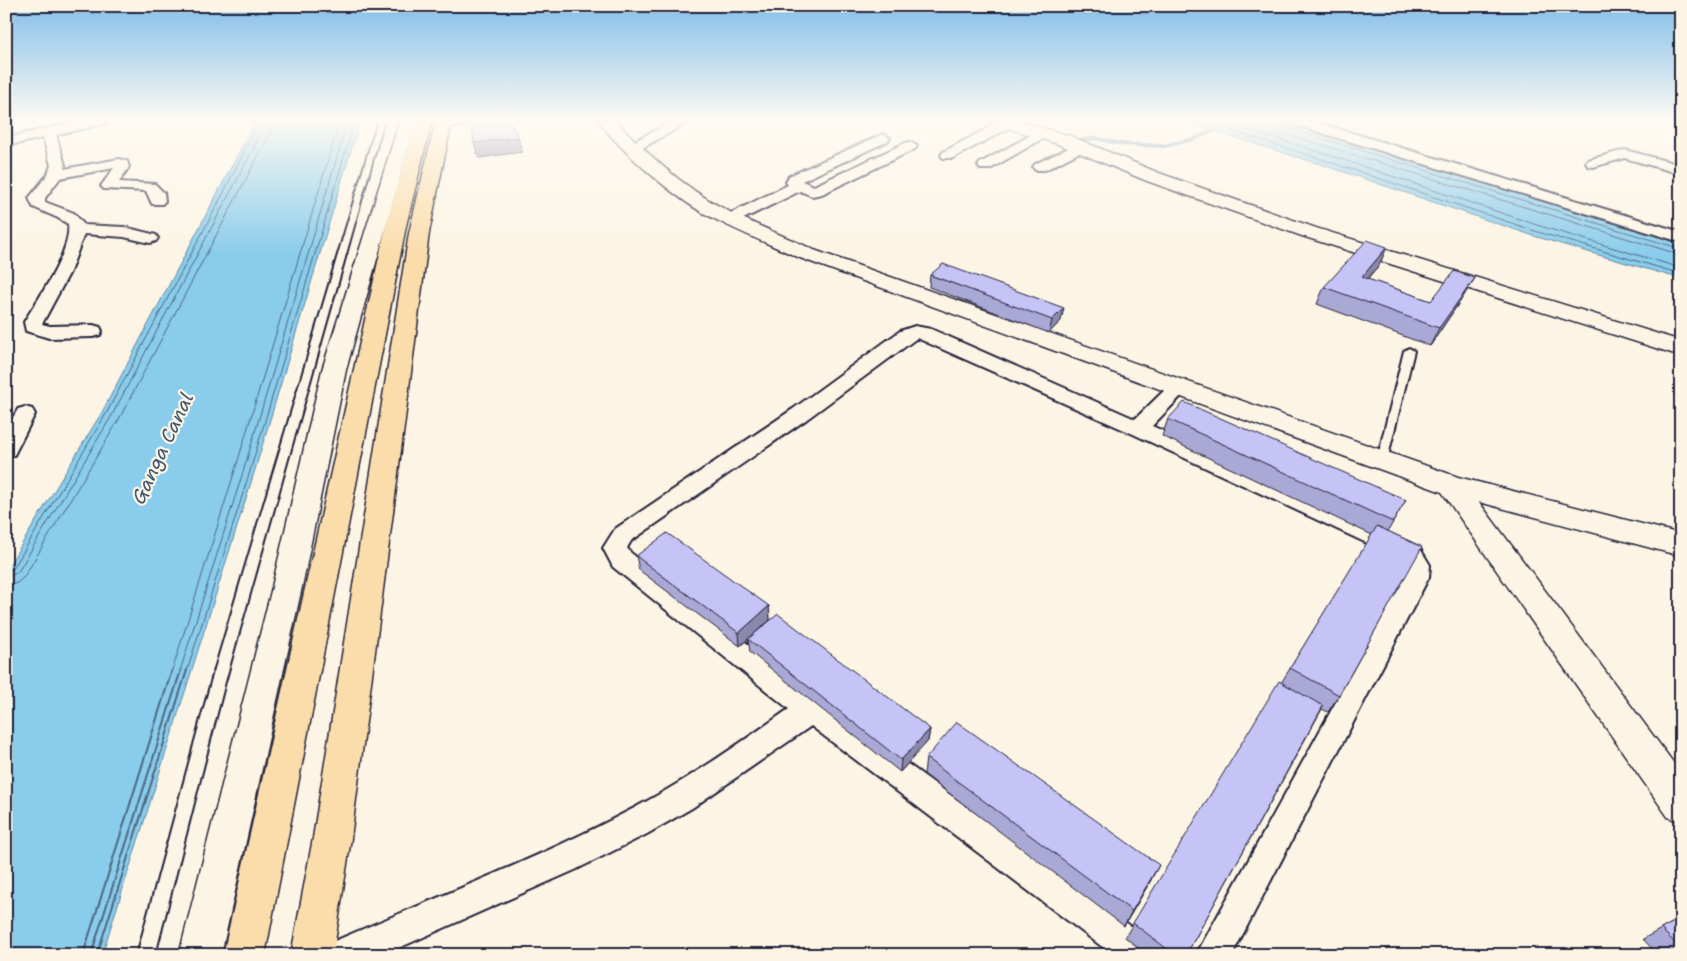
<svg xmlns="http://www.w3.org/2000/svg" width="1687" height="961" viewBox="0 0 1687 961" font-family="'Shantell Sans',sans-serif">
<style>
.built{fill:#ece6ea}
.water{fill:#8acceb;stroke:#6088a5}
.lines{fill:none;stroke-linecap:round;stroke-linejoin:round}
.shore-far1{stroke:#4c6681;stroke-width:1}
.shore{stroke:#4c6681;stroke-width:2}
.stream{stroke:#6088a5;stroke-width:4}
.lane-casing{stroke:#22223b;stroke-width:4}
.street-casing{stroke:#22223b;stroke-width:4}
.secondary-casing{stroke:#22223b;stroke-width:3}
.highway-casing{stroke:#22223b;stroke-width:3}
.lane{fill:#fcf5e5;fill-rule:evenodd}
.street{fill:#fcf5e5;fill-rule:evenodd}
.secondary{fill:#fcf5e5;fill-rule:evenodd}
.highway{fill:#fbddab;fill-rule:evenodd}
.wall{fill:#aaa8d4;stroke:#22223b}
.shaded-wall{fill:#8b88ac;stroke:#22223b}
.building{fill:#c6c3f6;stroke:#22223b}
.labels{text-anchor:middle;stroke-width:4.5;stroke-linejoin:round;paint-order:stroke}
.water-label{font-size:19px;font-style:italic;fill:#415570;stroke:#fcf5e5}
</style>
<rect width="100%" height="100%" fill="#fcf5e5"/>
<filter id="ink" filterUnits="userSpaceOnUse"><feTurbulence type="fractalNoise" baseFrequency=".02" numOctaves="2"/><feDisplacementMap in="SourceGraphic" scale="10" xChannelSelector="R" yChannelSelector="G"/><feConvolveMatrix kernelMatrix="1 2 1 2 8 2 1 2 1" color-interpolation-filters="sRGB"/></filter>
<g filter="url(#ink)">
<path class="built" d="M6,120h62l-62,14z"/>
<path class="water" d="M256,120h104l-106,353 -152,482h-96v-385l96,-158z
M1182,120h96l403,124v35l-144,-42 -214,-72 -98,-30z"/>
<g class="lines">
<path class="shore-far1" d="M1197,120l127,40 214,72 143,42
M1215,120l111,34 214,72 141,42
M1274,120l2,8 7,5 398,122
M1280,120l1,5 4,2 396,122
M6,572l7,-3 93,-155 118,-222 36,-72
M6,578l12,-6 93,-155 154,-290 1,-7
M6,585l11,-2 7,-6 94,-156 154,-291 1,-10
M172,671l64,-204 104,-347
M180,671l64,-202 104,-349
M187,671l63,-200 105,-351"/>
<path class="shore" d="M83,955l89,-285
M91,955l90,-285
M97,955l90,-285"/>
<path class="stream" d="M1074,142l20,-4 29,6 41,2 30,-7 19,-8"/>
<defs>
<path id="lane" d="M378,120h6l-159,562 -70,273h-18l74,-273z
M1409,348l5,3 -27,109 -5,4 -5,-4 27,-109z"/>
<path id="street" d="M84,120h25l-2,3 -51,12 9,30 -1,4 55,-10 8,2 2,6 -10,15 36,2 9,9 1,8 -3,3h-10l-6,-13 -42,-2 -3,-3 13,-18 -54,10 -15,20v4l29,11 10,12 40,2 32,8 2,3 -2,3 -6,2 -26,-6 -40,-3 -14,38 -28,52 8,2 43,-1 7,2 2,4 -2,4 -7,2 -44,1 -23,-7 -2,-9c14,-23 48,-71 44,-98l-10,-6 -25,-11 -4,-9 19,-24 3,-9 -8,-27 -37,8v-8z
M446,120h29l-2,3 -22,4 -7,-4z
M675,120h17l-55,31h-10l-2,-3 2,-3z
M1003,120h10l2,3 -2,3 -60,32h-10l-2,-3 2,-3z
M1287,120h22l372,112v10l-392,-119z
M1042,129l7,4 -2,3 -57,33h-10l-2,-3 2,-3z
M883,134l7,4 -2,3 -86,40 12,5 91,-43 5,-1 7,4 -2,3 -93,45 -10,2 -12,-5 -63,31h-12l-2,-3 2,-3 63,-31 -2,-3 3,-6z
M1079,143l5,1 2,3 -2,3 -39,20h-10l-2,-3 2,-3z
M1625,150l56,15v9l-56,-16 -32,9 -5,-1 -2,-3 2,-3z
M915,326l16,3 204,90 38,-37 7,-2 7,2 3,4 -3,4 -35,36 267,121 11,18 -1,12 -197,378h-36l209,-378 1,-11 -5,-7 -270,-126 -214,-95 -110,81 -176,122 -4,7 4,5 190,148 333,242 5,12h-46l-302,-229 -119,82 -45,26 -72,36 -192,85h-58l5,-12c107,-46 217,-87 319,-143 49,-27 94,-59 140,-91l-176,-142 -10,-19 12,-19 178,-120 107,-78z
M25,407l7,2 3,5 -21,41 -8,2v-28l12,-20z"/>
<path id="secondary" d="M400,120h16l-70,250 -44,217 -81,368h-42l93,-368 50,-217z
M598,120h17c30,32 66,65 104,86 30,17 64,29 95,44l644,227 223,57v22l-202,-54 202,271v49l-13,-5 -226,-325 -642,-234c-31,-14 -63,-27 -93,-43 -32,-17 -89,-66 -109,-95z
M990,120h26l54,16 89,37 157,55 365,113v15l-379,-120 -155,-55 -89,-37 -66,-21z"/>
<path id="highway" d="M416,120h16l-26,106 -141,729h-42l163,-729z
M436,120h16l-23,113 -78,605 -18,117h-42l22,-117 96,-605z"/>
</defs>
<use href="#lane" class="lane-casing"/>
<use href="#street" class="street-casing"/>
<use href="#secondary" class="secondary-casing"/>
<use href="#highway" class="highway-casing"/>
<use href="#lane" class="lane"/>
<use href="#street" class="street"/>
<use href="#secondary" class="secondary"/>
<use href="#highway" class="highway"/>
</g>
<path class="wall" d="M1380,264l-13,15 64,22 34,-7 -35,52 -113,-42 7,-17z
M930,275l131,46 -12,12 -120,-46z
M1168,419l238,81 -18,31 -49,164 -11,17 -6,-3 -136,246h-39l-22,-18 247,-402 -210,-99z
M636,556l133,50 1,14 160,109 -2,12 -28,31 -150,-120 -2,-13 -8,7 -101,-76z
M926,758l225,122 -27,46 -200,-152z
M1681,918v37h-23l-15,-16 18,-10z"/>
<path class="shaded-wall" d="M518,137l4,15 -43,6 -5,-15z
M1387,247l-7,17 -26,30 8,-17z
M1475,278l-10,16 -35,52 9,-18z
M1064,308l-3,13 -12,12 3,-13z
M769,606l1,14 -30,26 -1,-13z
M930,729l-2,12 -28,31 1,-12z
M1159,865l-8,15 -27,46 8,-15z"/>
<path class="building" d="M511,123l7,14 -44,6 -2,-15z
M1367,240l20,7 -25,30 69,24 23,-30 21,7 -36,50 -115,-41z
M943,264l121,44 -12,12 -122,-45z
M1184,402l222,98 -13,22 -225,-103z
M1377,526l45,21 -83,148 -49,-27z
M667,533l102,73 -30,27 -103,-77z
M778,614l152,115 -29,31 -153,-121z
M1279,681l44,25 -137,249h-11l-42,-32z
M957,722l202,143 -27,46 -206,-153z
M1681,918v31l-20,-20z"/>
</g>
<linearGradient id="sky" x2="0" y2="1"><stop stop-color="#82bee9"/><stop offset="0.47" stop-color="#fefaf3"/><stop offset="1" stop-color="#fefaf3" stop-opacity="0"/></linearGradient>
<rect width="1687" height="255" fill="url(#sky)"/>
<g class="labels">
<g class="water-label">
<text transform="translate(162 448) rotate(-65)" y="7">Ganga Canal</text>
</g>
</g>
<rect width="1687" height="961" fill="none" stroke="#fcf5e5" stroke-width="25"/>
<rect x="12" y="12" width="1662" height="936" fill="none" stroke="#22223b" stroke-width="2" filter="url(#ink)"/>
</svg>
